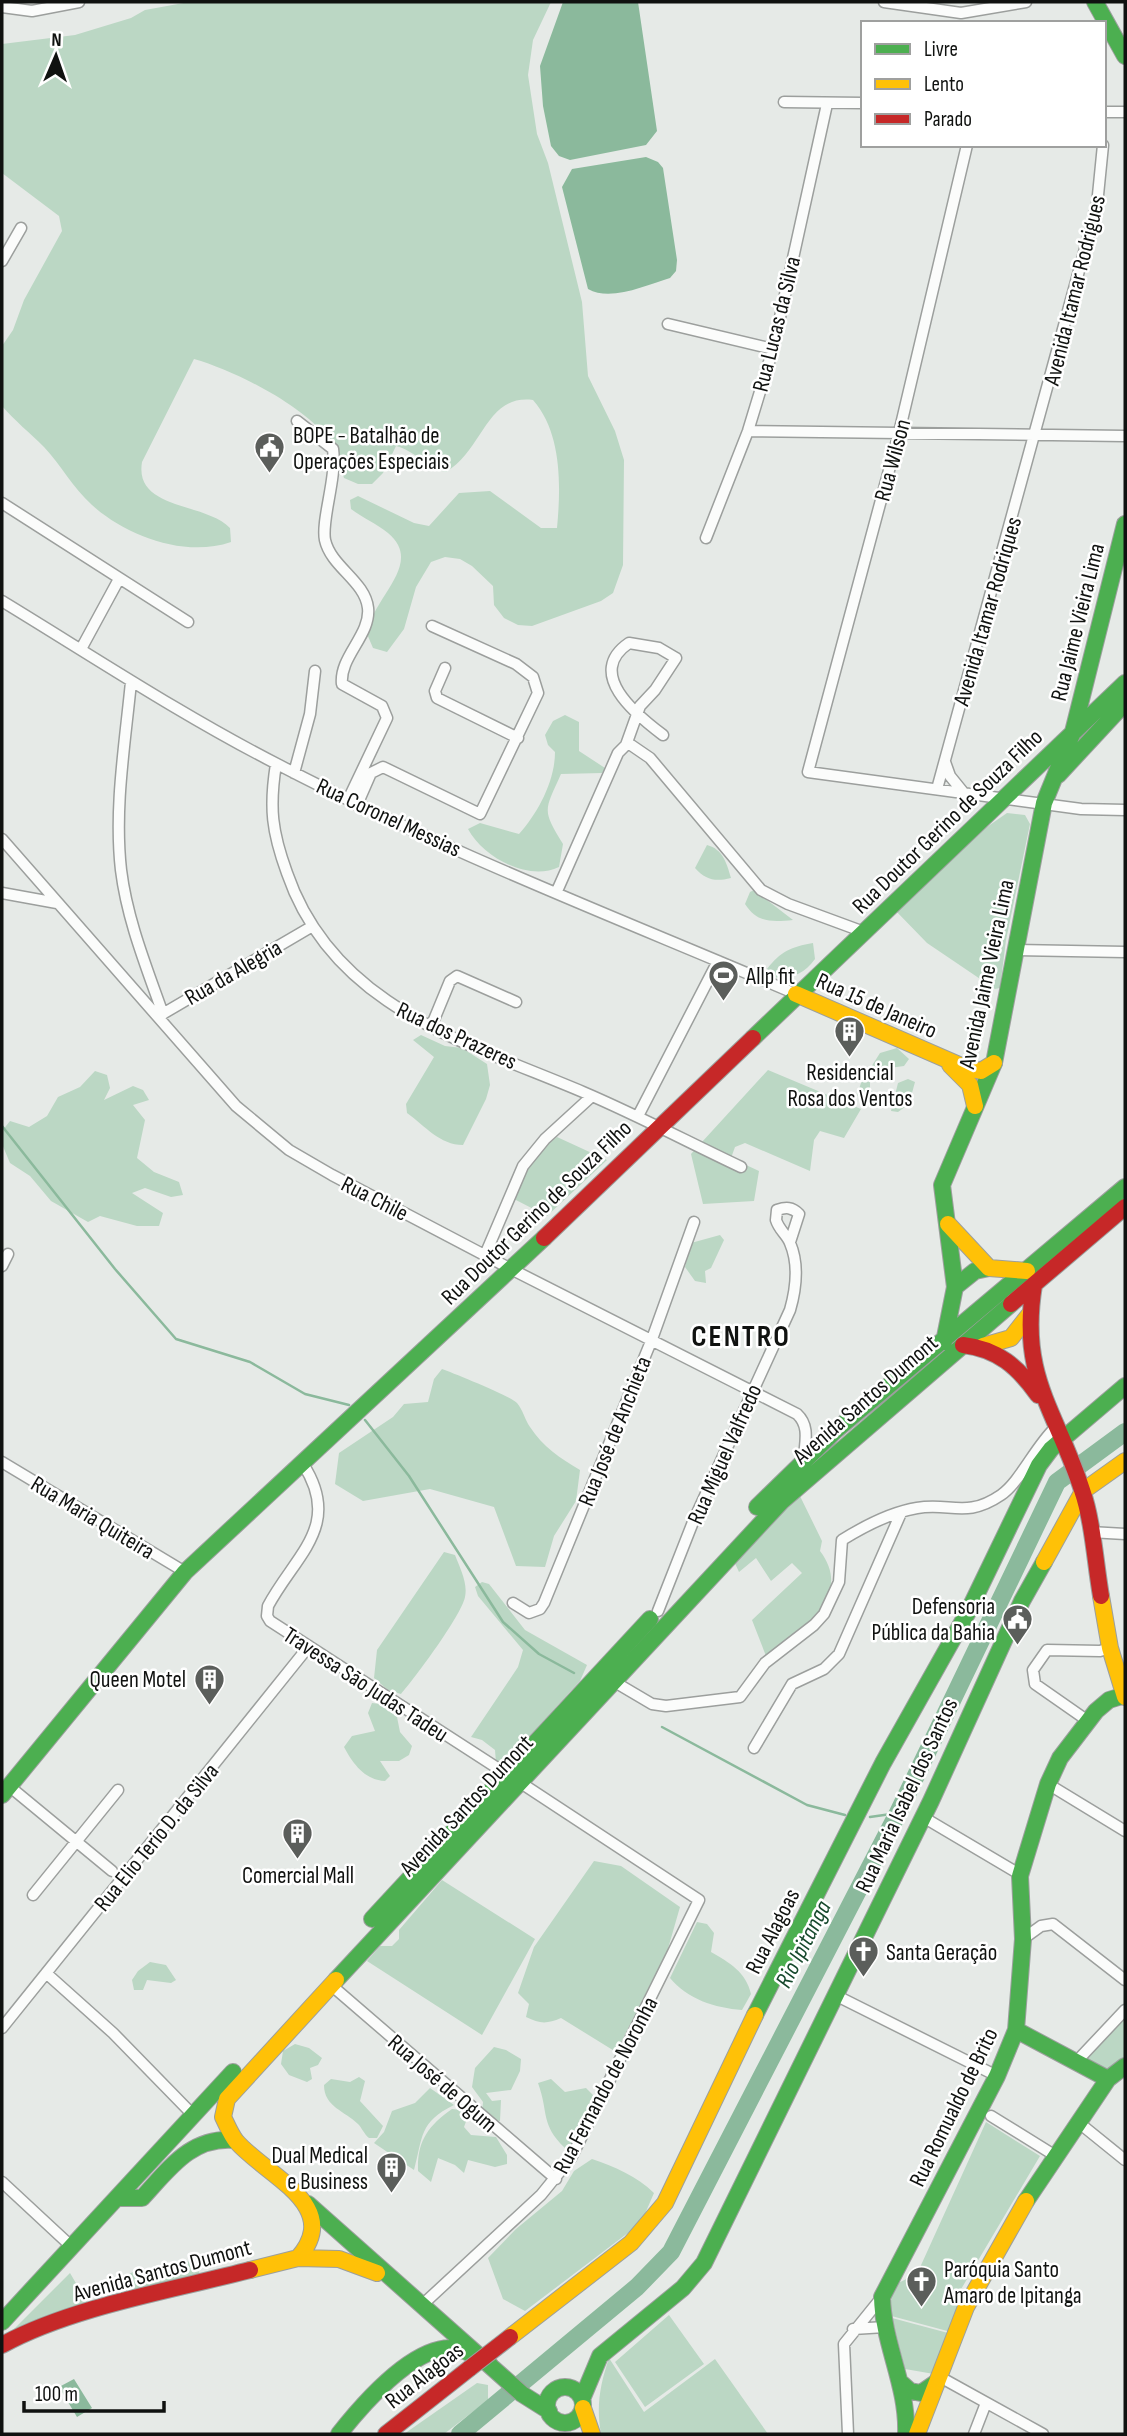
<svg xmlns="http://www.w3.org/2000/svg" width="1127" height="2436" viewBox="0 0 1127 2436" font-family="'Sofia Sans Condensed',sans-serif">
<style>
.green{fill:#bbd7c4}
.water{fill:#8bb99c}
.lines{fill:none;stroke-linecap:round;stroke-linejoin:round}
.stream{stroke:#8bb99c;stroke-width:2.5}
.river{stroke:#8bb99c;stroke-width:18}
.street-casing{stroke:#9c9f9d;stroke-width:13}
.fast-casing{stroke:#9c9f9d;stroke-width:18}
.slow-casing{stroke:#9c9f9d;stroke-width:18}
.jam-casing{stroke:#9c9f9d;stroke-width:18}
.street{stroke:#fbfcfb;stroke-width:10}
.fast{stroke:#4caf50;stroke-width:16}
.slow{stroke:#ffc107;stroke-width:16}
.jam{stroke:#c62828;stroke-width:16}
.jam-bridge-casing{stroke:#9c9f9d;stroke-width:18;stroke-linecap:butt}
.jam-bridge{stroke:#c62828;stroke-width:16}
.labels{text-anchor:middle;stroke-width:5;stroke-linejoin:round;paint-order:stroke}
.street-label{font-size:23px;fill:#101210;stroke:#fff}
.poi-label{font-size:23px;fill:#101210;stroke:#fff;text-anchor:start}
.water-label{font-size:24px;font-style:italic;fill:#17492d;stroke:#fff}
.district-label{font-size:30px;font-weight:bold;letter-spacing:2px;fill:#101210;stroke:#fff}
</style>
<rect width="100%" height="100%" fill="#e6eae7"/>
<path class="green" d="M189,2h362l-18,38 -5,35 9,59 11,29 34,139 6,74 27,55 9,29 -1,105 -10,28 -12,8 -69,25 -14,-1 -14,-7 -10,-13 -1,-19 -21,-20 -12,-7 -15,-2 -14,5 -15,25 -12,42 -17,23 -14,-4 -6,-14c5,-37 58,-70 21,-101 -11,-9 -25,-15 -37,-24l-1,-9 8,-4 56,27 15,3 30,-33 31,-2 51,37h16c4,-42 5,-95 -24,-128 -47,-6 -49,49 -87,72 -20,-5 -31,-21 -50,-26l-13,27 -11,11h-14l-14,-6c-4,-13 -6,-29 -16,-40 -28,-34 -92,-67 -134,-79l-52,103c-8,48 63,40 88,66l1,14c-46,16 -105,-6 -139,-37 -19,-17 -31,-40 -48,-58 -14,-14 -29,-26 -42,-41v-60l11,-16 11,-30 38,-69 -3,-15 -57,-43v-129l73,-9 56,-17 14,-8z
M565,715l14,7v29l26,17 -3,5 -41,1c-17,38 -19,35 2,70l-4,23c-31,15 -76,-10 -91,-38l12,-6 39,11c19,-21 36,-53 36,-82l-7,-7 -3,-10 8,-14z
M1007,813l18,2 5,9 -24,116 -6,48 -5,1 -68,-46 -33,-34 67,-64z
M707,845c16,4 20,19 24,33 -16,4 -25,2 -36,-10z
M754,890l39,30c-21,2 -36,3 -48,-16l5,-12z
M813,943l2,16c-12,17 -26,20 -45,18l-3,-8c14,-18 24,-22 46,-26z
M421,1035l24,11 17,2 25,16 3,21 -4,14 -23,46c-23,0 -38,-19 -56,-32l-1,-9 28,-47 -21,-17z
M897,1048l12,11 -5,7 -22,3 -12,10v10l14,15 -2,3 -15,-2 -10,-10 4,-12 19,-30z
M768,1070l93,39 -17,29 -24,-7 -6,9 -4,31 -65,-28 -10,4 -4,11 28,13 -5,30 -51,3 -12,-50z
M95,1071l12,4 3,13 -6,12 29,-14 10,4 6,10 -16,5 12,15 -8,38 17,14 25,10 4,13 -12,2 -26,-9 -13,5 31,20 -4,13h-22l-37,-10 -12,6 -37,-21 -21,-25 -20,-13 -8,-19v-13l8,-10 19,6 18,-11 11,-19 22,-10z
M908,1079l7,3 -6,22 -11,8 -7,-1 7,-28z
M557,1137l50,23 -60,56 -33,-17c8,-26 21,-46 43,-62z
M720,1235l4,5 -13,28 -6,3 1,12 -11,-2 -10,-14 6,-24z
M442,1369c11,4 71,28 75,34 6,7 8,17 13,24 13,20 30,31 50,43l-4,31 -22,35 -9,31 -29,-1 -22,-59 -64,-18 -67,12 -28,-17 4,-31 54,-36 11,-13 24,-2 6,-23z
M799,1494l23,47 -2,10c35,46 -20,81 -54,105l-14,-36 50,-47 -10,-10 -21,18 -15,-23 -17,14 -6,-13z
M444,1552l11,3c5,13 13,28 10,42 -4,19 -50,81 -64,97l-13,-4 -14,-12 3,-28z
M482,1582l7,2 36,46 62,35 -7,16 -77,84 -7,-2 -1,-13 -13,-10 -11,-3 47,-70 5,-17 -45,-54 -3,-9z
M372,1703l8,1 17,13 3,15 12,14 -3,9 -10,6h-19l10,15 -5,5c-20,-1 -32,-17 -41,-34l8,-11 23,-5 -7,-18z
M594,1861l27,5 59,41 -13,45 -51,100 -55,-34c-14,6 -21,6 -35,-1l3,-13 -11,-11 16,-46z
M442,1880l93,59 -53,96 -115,-74 13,-15h12l7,-7v-9z
M697,1922l10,2 7,9 -3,19c19,11 35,20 40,42l-9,16c-27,-2 -55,-11 -72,-32z
M150,1962l16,3 10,15 -5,3 -24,-3 -4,10h-9l-2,-10 6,-9z
M1125,2013v44l-19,13 -26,-13z
M295,2044l14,4 13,10 -4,7 -8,3 2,11 -5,3 -18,-7 -8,-11 2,-13z
M494,2047l12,3 15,9 -1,12 -9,19 -25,3 6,8 9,-1 -1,21 -10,-1 -8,-8 1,-10 -11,-15 3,-19z
M359,2077l6,4 -5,20 23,25 -6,12h-8c-5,-4 -7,-10 -11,-14 -13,-13 -34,-17 -34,-39l7,-6 19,3z
M551,2079l14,13 21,-4 7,7 -18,47 -10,6c-25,-24 -16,-35 -27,-65z
M430,2088l24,17c-35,17 -31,32 -40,65l-40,-27 10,-11 8,-21 23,-8z
M452,2109l9,1 7,6 -4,11 7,8 25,2 11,18v9l-12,3 -27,-7 -4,13 -9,-8 -17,-7 -7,24 -13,-11c-1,-30 10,-45 34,-62z
M986,2122l54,34 -83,140 3,10 -9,26 -67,-18 12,-30 21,-10z
M592,2159c23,8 45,17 62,34l-13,30 -116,88 -22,-12 -15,-41 28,-29 46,-38 12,-20z
M183,2261l11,1 6,12 -63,18 -13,-10 1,-6 8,-4c21,10 33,3 50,-11z
M70,2273l17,29 12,8 -92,26z
M669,2315l35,49 -59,43 -30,-45z
M892,2318l56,15 -14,41 -29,-5z
M609,2358l35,54 71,-53 53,75h-167c-5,-28 -1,-49 8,-76z
M477,2383l11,2v15l-44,34h-40z"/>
<path class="water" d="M563,2h75l19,129 -11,14 -76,15 -11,-4 -8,-10 -8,-40 -3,-40z
M646,157l12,5 5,6 14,92 -1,11 -6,7c-24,7 -59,24 -82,11l-26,-102 10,-18z
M74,2379l18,29 -15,9 -18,-30z"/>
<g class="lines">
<path class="stream" d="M2,1126l113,143 61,70 74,23 55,32 44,11
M365,1420l44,56 94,146 36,32 35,19
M662,1727l145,78 38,10
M870,1817l28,-4"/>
<path class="river" d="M460,2434l177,-147 34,-35 227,-439 159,-331 68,-50"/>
<defs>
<path id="street" d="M884,2l77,11 65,-11
M2,7l30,4 47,-9
M784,102l79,1
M1104,112h21
M967,145l-68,288 -91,339 273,37 44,1
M2,261l19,-33
M668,324l105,25
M297,421l36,28c4,29 -12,71 -8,91 6,27 40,41 43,68 3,27 -29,49 -26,76l40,22 5,12 -39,82
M748,431l377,5
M2,503l186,119
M706,538l42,-107 25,-82 54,-245
M2,601c92,56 181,115 277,164 167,87 344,155 517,229
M81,649l38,-70
M445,668l-10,23 2,7 81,40
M131,682c-6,62 -17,126 -10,188 6,49 25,96 42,144
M626,745l14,-39 15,-16 21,-32 -17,-10 -30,-5c-44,30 6,71 34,92
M945,762l5,14 13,16
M276,764c-7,44 -4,68 11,109 46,134 178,169 296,219 54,23 105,50 158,75
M294,773l16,-59 5,-43
M937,789l160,-584 6,-60
M357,805l14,-32 12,-6 97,47 58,-121 -5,-16 -17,-13 -84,-38
M2,839l234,267 53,44 43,25 179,94 286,145c13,12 8,28 7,44
M557,891l61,-138 8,-8h5l19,13 111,132 27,14 76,28
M2,893l55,10
M1014,950l111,2
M159,1016l152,-89
M431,1027l19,-46 7,-5 59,26
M638,1116l80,-155
M485,1255l38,-89 22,-27 47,-43
M2,1266l6,-12
M2,1462l183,110
M303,1464c40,62 -8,91 -35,142l-1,10 3,5 235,152
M1090,1532l35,2
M513,1603l16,10 11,-4 4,-6 108,-264 42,-117
M658,1611l35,-89 97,-212c6,-21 9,-46 0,-67 -3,-8 -11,-13 -14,-23l1,-10c9,-3 15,-3 22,4l-9,28
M613,1681l39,23 14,2 74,-9 25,-34 49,-38 10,-11 15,-32 3,-42c21,-13 50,-28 75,-32 33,-6 49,11 84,-13 19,-13 34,-48 54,-67
M1088,1721l-53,-37 -2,-14 14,-20 53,1 10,-3
M754,1748l38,-64 32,-15 15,-15 62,-141
M1048,1784l77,47
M9,1786l103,85
M923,1817l98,58
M33,1895l85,-105
M1023,1939l18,-13 12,-2 72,56
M46,1973l67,60 81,83
M331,1985l225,194
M835,1995l162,81
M2,2028l307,-382
M1076,2062l49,-52
M991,2116l63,39
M1078,2122l47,38
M2,2182l70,65
M421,2306l120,-111 30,-37 128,-258 -181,-119
M853,2329l32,-2
M940,2377l103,57
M848,2434l-4,-90 38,-47
M974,2434l12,-31"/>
<path id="fast" d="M1095,2l30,54
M1058,775l67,-72
M753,1038l372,-355
M955,1287l20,-16 14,-3
M944,1342l11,-55 -13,-102 52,-122 50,-260 29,-71 52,-208
M757,1507l78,-76 290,-244
M2,1795l183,-223 359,-334
M372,1919l278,-300
M336,1980l445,-478 230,-198
M755,2015l128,-252 85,-151 71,-147 12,-16 74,-63
M1016,2030l92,49
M117,2198h25c27,-29 49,-62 93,-58
M1026,2201l82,-122 17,-13
M308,2204l214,190 27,17
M2,2322l231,-250
M900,2382l10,9 11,2 16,-11
M547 2405a18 18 0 1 1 36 0a18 18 0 1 1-36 0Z
M582,2399l18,-43 83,-68 21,-25 227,-462 91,-200 22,-39
M339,2434c23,-29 71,-85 111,-86 14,0 28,10 40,17
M906,2434c2,-48 -23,-90 -24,-137l115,-221 19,-46 7,-91 -3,-63 28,-92 12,-26 36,-47 13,-11 16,-5"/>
<path id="slow" d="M796,994l170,74 15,3 13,-8
M950,1065l20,20 5,21
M948,1224l41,44 38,3
M983,1346l28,-8 18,-23
M1044,1562l39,-71 42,-30
M1101,1596l9,52 15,49
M298,2258l41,1 38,14
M250,2270l48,-12c46,-53 -32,-82 -62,-117 -5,-6 -9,-16 -13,-24l4,-18 109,-119
M510,2337l121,-94 34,-40 90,-188
M583,2408l9,26
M917,2434l49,-127 60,-106"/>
<path id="jam" d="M544,1238l209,-200
M1034,1285c-15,92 22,125 48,205 11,32 13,71 19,106
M1011,1304l114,-97
M963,1345c35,4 55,22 75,50
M2,2345c69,-38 171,-55 248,-75
M386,2434l84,-66"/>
</defs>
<use href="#street" class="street-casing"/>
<use href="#fast" class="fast-casing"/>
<use href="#slow" class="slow-casing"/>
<use href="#jam" class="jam-casing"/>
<use href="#street" class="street"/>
<use href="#fast" class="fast"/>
<use href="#slow" class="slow"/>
<use href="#jam" class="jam"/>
<defs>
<path id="jam-bridge" d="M470,2368l40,-31"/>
</defs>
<use href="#jam-bridge" class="jam-bridge-casing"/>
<use href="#jam-bridge" class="jam-bridge"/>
</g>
<defs>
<symbol id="civic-pin" viewBox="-11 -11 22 30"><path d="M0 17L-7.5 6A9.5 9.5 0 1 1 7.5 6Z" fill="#5b5e5b" stroke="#fff"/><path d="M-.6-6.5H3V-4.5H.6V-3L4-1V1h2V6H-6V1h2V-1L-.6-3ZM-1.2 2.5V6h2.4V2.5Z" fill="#fff"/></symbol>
<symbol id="stadium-pin" viewBox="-11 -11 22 30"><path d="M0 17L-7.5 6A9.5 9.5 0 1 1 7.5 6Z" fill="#5b5e5b" stroke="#fff"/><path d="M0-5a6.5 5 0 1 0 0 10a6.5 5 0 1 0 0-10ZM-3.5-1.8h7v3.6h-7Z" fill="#fff"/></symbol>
<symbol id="building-pin" viewBox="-11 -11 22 30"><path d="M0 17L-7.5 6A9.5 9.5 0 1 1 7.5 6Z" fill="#5b5e5b" stroke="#fff"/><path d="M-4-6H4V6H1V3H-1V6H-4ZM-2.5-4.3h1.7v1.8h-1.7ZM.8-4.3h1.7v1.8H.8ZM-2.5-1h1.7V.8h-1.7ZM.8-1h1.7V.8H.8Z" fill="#fff"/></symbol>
<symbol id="church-pin" viewBox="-11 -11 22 30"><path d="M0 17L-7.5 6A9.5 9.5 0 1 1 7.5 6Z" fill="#5b5e5b" stroke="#fff"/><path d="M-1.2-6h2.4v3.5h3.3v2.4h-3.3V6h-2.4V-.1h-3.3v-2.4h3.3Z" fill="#fff"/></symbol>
</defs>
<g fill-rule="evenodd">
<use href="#civic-pin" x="252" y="430" width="35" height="47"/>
<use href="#stadium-pin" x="706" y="958" width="35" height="47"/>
<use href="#building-pin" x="832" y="1014" width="35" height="47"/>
<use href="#civic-pin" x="1000" y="1602" width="35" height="47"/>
<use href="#building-pin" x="192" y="1662" width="35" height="47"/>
<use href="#building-pin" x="280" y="1816" width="35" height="47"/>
<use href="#church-pin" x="846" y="1934" width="35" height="47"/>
<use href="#building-pin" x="374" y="2150" width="35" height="47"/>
<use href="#church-pin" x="904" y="2264" width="35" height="47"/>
</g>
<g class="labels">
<g class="street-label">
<text transform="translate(1074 290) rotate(-76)" y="8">Avenida Itamar Rodrigues</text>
<text transform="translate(776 324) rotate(-76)" y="8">Rua Lucas da Silva</text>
<text transform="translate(892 460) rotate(-75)" y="8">Rua Wilson</text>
<text transform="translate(987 611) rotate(-74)" y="8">Avenida Itamar Rodriques</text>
<text transform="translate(1077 622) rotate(-76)" y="8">Rua Jaime Vieira Lima</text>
<text transform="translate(389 817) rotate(25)" y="8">Rua Coronel Messias</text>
<text transform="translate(947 821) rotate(-44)" y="8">Rua Doutor Gerino de Souza Filho</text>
<text transform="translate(233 972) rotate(-30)" y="8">Rua da Alegria</text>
<text transform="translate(986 974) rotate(-78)" y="8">Avenida Jaime Vieira Lima</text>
<text transform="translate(877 1005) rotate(24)" y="8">Rua 15 de Janeiro</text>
<text transform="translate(457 1035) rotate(25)" y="8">Rua dos Prazeres</text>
<text transform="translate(375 1198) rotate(27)" y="8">Rua Chile</text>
<text transform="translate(536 1212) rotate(-44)" y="8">Rua Doutor Gerino de Souza Filho</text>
<text transform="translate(865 1399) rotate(-41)" y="8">Avenida Santos Dumont</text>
<text transform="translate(614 1431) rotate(-68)" y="8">Rua José de Anchieta</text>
<text transform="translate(724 1454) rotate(-66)" y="8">Rua Miguel Valfredo</text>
<text transform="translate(93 1517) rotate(31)" y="8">Rua Maria Quiteira</text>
<text transform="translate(366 1684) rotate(33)" y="8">Travessa São Judas Tadeu</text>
<text transform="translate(906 1795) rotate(-65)" y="8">Rua Maria Isabel dos Santos</text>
<text transform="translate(466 1805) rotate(-47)" y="8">Avenida Santos Dumont</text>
<text transform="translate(156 1837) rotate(-51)" y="8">Rua Elio Terio D. da Silva</text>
<text transform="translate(772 1931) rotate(-63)" y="8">Rua Alagoas</text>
<text transform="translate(443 2083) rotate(41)" y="8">Rua José de Ogum</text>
<text transform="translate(605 2085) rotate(-62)" y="8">Rua Fernando de Noronha</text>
<text transform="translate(953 2107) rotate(-64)" y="8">Rua Romualdo de Brito</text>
<text transform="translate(162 2270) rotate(-15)" y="8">Avenida Santos Dumont</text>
<text transform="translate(424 2375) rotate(-38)" y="8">Rua Alagoas</text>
</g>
<g class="poi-label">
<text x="293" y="443">BOPE - Batalhão de<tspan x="293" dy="26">Operações Especiais</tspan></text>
<text x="746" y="984">Allp fit</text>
<text x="850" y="1080" text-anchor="middle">Residencial<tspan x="850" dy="26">Rosa dos Ventos</tspan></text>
<text x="995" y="1614" text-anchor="end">Defensoria<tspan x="995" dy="26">Pública da Bahia</tspan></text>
<text x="186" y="1687" text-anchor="end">Queen Motel</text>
<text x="298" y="1883" text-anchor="middle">Comercial Mall</text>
<text x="886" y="1960">Santa Geração</text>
<text x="368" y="2163" text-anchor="end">Dual Medical<tspan x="368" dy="26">e Business</tspan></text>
<text x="944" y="2277">Paróquia Santo<tspan x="944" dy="26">Amaro de Ipitanga</tspan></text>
</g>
<g class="water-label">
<text transform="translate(803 1944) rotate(-63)" y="8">Rio Ipitanga</text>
</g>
<g class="district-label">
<text x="741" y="1346">CENTRO</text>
</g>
</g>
<rect width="1127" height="2436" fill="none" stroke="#101210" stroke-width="7"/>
<rect x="861" y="21" width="245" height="126" fill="#ffffff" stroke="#9fa09f" stroke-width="2"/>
<rect x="875" y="44" width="35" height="10" fill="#4caf50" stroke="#9fa09f" stroke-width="2"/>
<text x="924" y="56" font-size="21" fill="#101210">Livre</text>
<rect x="875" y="79" width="35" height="10" fill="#ffc107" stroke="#9fa09f" stroke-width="2"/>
<text x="924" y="91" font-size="21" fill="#101210">Lento</text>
<rect x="875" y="114" width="35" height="10" fill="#c62828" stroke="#9fa09f" stroke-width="2"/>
<text x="924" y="126" font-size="21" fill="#101210">Parado</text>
<g transform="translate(56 56) rotate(2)" stroke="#ffffff" stroke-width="5" paint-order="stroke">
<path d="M0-5L12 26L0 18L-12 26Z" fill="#101210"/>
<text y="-10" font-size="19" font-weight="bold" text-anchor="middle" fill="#101210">N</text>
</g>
<path d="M24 2401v10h140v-10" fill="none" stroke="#101210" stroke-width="3.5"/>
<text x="35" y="2401" font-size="21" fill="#101210" stroke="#ffffff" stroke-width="5" paint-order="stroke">100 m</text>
</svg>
